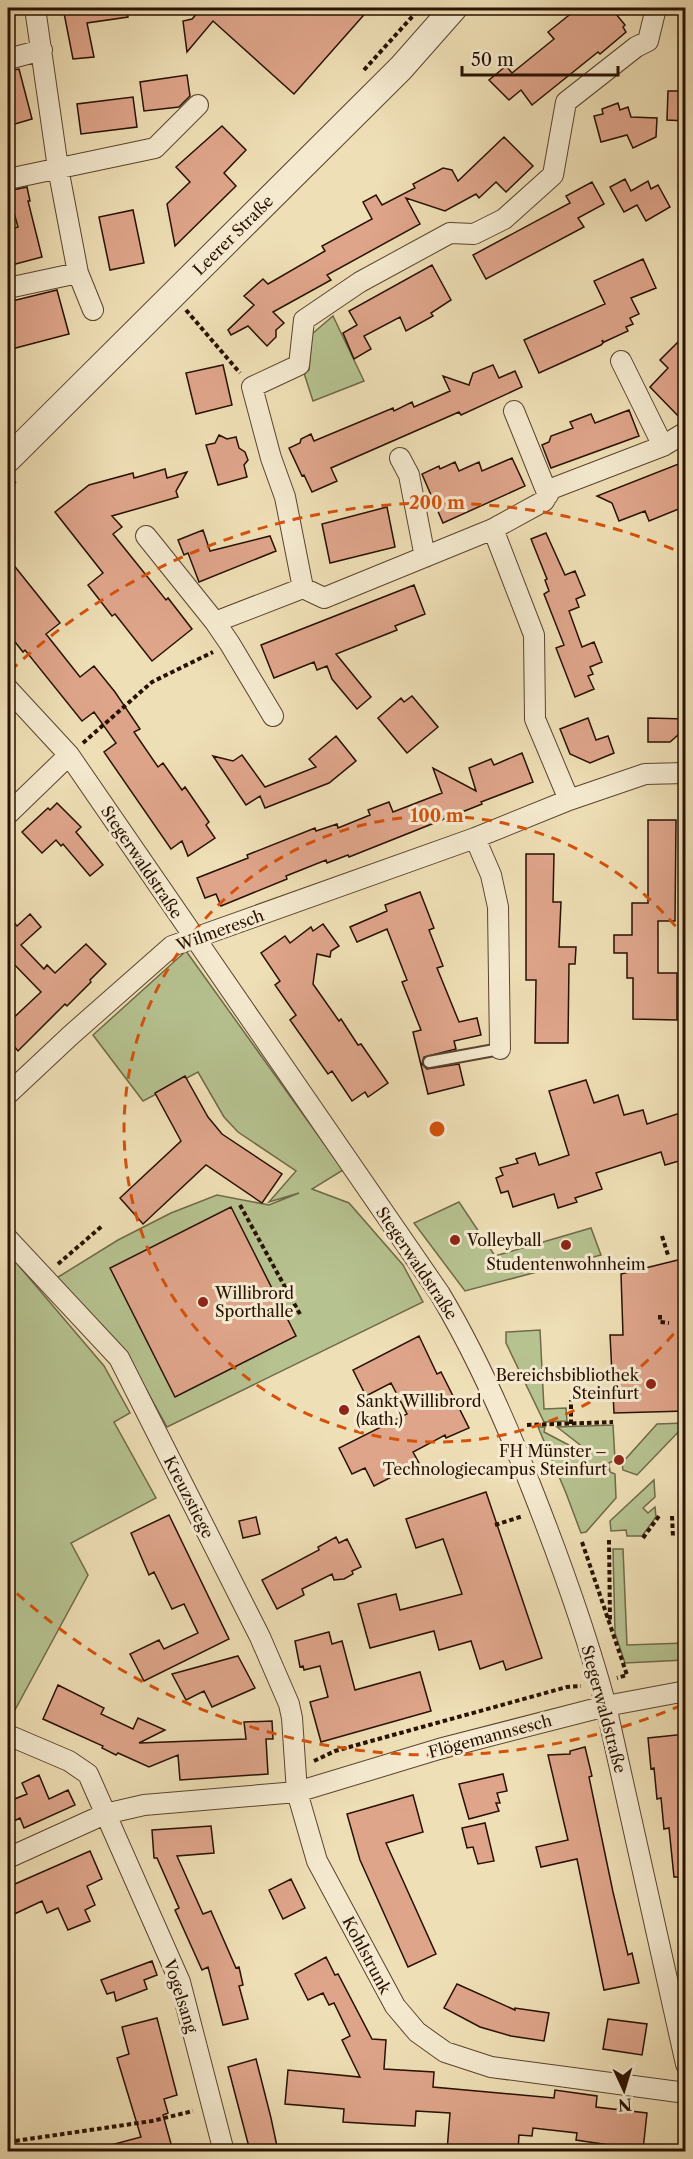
<svg xmlns="http://www.w3.org/2000/svg" width="693" height="2159" viewBox="0 0 693 2159" font-family="'Libre Caslon Text',serif">
<style>
.green{fill:#b6c290;stroke:#6f6a48;stroke-width:1.5}
.building{fill:#dfa58b;stroke:#281100;stroke-width:1.5}
.lines{fill:none;stroke-linecap:round;stroke-linejoin:round}
.service-casing{stroke:#5a442e;stroke-width:14}
.minor-casing{stroke:#5a442e;stroke-width:22}
.tertiary-casing{stroke:#5a442e;stroke-width:28}
.path{stroke:#281100;stroke-width:4;stroke-dasharray:4.5 3;stroke-linecap:butt}
.service{stroke:#f5ead0;stroke-width:10}
.minor{stroke:#f5ead0;stroke-width:20}
.tertiary{stroke:#f5ead0;stroke-width:26}
.ring{fill:none;stroke:#d5520b;stroke-width:3;stroke-dasharray:10 8}
.poi-dot{fill:#8f2418;stroke:#f5ead0;stroke-width:2}
.labels{text-anchor:middle;stroke-width:6;stroke-linejoin:round;paint-order:stroke}
.street-label{font-size:16px;fill:#281100;stroke:#f5ead0}
.poi-label{font-size:16px;fill:#281100;stroke:#f5ead0;text-anchor:start}
.centre{fill:#d5520b;stroke:#f5ead0;stroke-width:3}
.ring-label{font-size:18px;text-anchor:middle;font-weight:bold;fill:#d5520b;stroke:#f5ead0;stroke-width:6;stroke-linejoin:round;paint-order:stroke}
</style>
<rect width="100%" height="100%" fill="#efdfb6"/>
<filter id="stains"><feTurbulence type="fractalNoise" baseFrequency=".00333" numOctaves="4"/><feColorMatrix values="0 0 0 0 .2 0 0 0 0 .09 0 0 0 0 .02 0 0 0 .5 -.17"/></filter>
<radialGradient id="worn" r=".72"><stop offset=".6" stop-color="#630" stop-opacity="0"/><stop offset="1" stop-color="#630" stop-opacity=".3"/></radialGradient>
<path class="green" d="M333,316l31,65 -51,20 -9,-28 5,-3 3,-36z
M186,951l157,219 -31,19 37,14 54,62 20,37 -256,125 -41,-74 -71,-74 63,-39 53,-27 46,-18 52,10 30,-12 -30,9 27,-31 -58,-39 -14,-15 -26,-45 -55,29 -50,-66z
M459,1202l36,54 96,-28 10,27 -136,36 -51,-68z
M8,1253l96,113 26,47 -16,9 42,76 -85,45 17,32 -79,146z
M540,1330l4,79 22,-1 1,13 -23,1 -38,-79v-11z
M685,1423v2l-48,50 -14,-5 -1,-7 35,-39z
M613,1425l2,35 -6,3 1,9 5,2 1,24 -30,34 -5,1 -15,-40 -28,-66h7l-1,5 38,20 2,-4 -27,-21z
M654,1480l1,17 -12,11 5,5 7,-6 1,10 -14,19h-15l-1,-6 -15,1 -1,-10z
M613,1549h10l4,96 58,-2v17l-60,3 -10,-30z"/>
<path class="building" d="M63,8h64l1,9 -41,6 7,34 -21,2z
M197,8h173l-76,86 -81,-73 -26,31 -4,-31 9,-2 8,-9z
M578,8h33l14,17 -2,2 3,5 -26,22 -2,-2 -66,53 -11,-15 -12,10 -20,-20 17,-14 6,7 42,-34 -6,-7z
M19,69l13,50 -24,7v-55z
M187,75l3,21 -11,11 -35,4 -4,-29z
M668,91h18v30l-19,-1z
M133,97l4,30 -56,7 -4,-30z
M618,103l2,7 8,-3 3,10 26,1 -1,19 -23,11 -6,-13 -26,7 -7,-26 9,-2 -1,-5z
M222,126l24,24 -22,23 12,13 -61,60 -8,-42 23,-22 -14,-15z
M504,137l29,29 -27,26 -10,-10 -17,16 -3,-4 -31,17 -39,-13 14,26 -93,51 4,5 -58,32 11,11 -8,7v7l-9,9 -19,-20 -17,9 -3,-5 26,-25 -10,-9 19,-17 5,5 57,-33 -3,-5 50,-27 -9,-17 13,-7 6,10 33,-17 -2,-4 30,-16 9,2 6,11z
M625,179l6,12 17,-10 3,8 7,-4 12,22 -24,14 -9,-16 -13,7 -14,-25z
M592,182l12,22 -26,14 6,9 -98,52 -13,-24 97,-52 -4,-7z
M27,187l3,14h-2l14,56 -34,9v-36l10,-3 -10,-36z
M133,210l11,53 -34,7 -11,-53z
M643,259l13,29 -25,10 8,16 -9,4 3,6 -7,3 2,4 -24,11 -2,-2 1,3 -2,2 -62,28 -15,-33 81,-36 -11,-23z
M432,265l19,35 -20,13 2,3 -27,15 -6,-14 -36,19 7,13 -17,10 -11,-26 14,-8 -8,-14z
M57,290l12,44 -61,16v-48z
M686,334v64l-4,3v19l-32,-33 18,-19 -8,-8z
M223,365l9,40 -36,9 -10,-41z
M493,365l6,13 16,-7 7,16 -61,28 -2,-3 -128,56 6,13 -25,11 -8,-17 -2,1 -13,-28 11,-5 1,-4 10,-5 3,7 79,-33 1,3 18,-9 2,5 36,-16 -7,-15 26,9 4,-12z
M629,410l10,26 -88,32 -9,-23 7,-3 2,-6 22,-8 -3,-6 21,-8 4,9z
M219,435l8,4 9,-2 3,11 6,4 3,8 -4,5 3,12 -29,8 -12,-40 9,-2z
M512,458l13,28 -82,37 -21,-49 17,-8 1,3 15,-7 4,9 20,-9 3,9z
M686,461v45l-37,15 -4,-10 -26,10 -7,-18 -15,-7z
M165,469l2,9 20,-6 -11,19 2,6 -66,19 10,11 -9,7 53,66 2,-2 24,31 -40,32 -37,-47 -3,2 -24,-31 15,-12 -48,-61 34,-27 44,-12 1,5z
M387,507l8,40 -65,16 -8,-39z
M203,530l7,21 60,-15 6,15 -77,31 -11,-29 -4,2 -6,-15z
M546,533l19,42 10,-4 10,24 -9,4 3,8 -10,4 13,36 12,-5 8,20 -12,5 3,7 -5,2 6,13 -19,8 -19,-49 8,-3 -20,-51 5,-3 -4,-11 2,-1 -16,-40z
M8,558l52,65 -14,11 34,43 14,-11 21,26 25,37 -6,3 24,35 5,-4 19,27 3,-3 24,35 -3,3 9,13 -27,18 -6,-15 -11,8 -67,-97 12,-9 -22,-31 -12,9 -57,-71 -2,2 -15,-19z
M414,585l11,29 -30,12 2,4 -61,24 35,43 -14,12 -25,-30 -5,-13 -10,4 -3,-8 -40,16 -13,-33z
M412,696l26,31 -31,26 -29,-35 23,-20 3,4z
M588,718l8,22 12,-4 6,17 -24,10 -20,-9 -10,-25z
M648,718l38,1v9l-16,14h-22z
M336,736l20,25 -27,22 -64,25 -5,-12 -14,9 -33,-49 20,5 9,-6 23,32 51,-20 -7,-8z
M522,753l11,29 -52,20 1,2 -133,53 -1,-2 -21,8 -1,-3 -40,16 1,3 -66,27 -5,-12 -11,4 -8,-20 51,-20 -1,-3 68,-27 1,3 21,-7 1,4 32,-13 -2,-5 21,-8 4,10 49,-19 -9,-25 43,23 -7,-23 22,-9 3,6z
M57,803l24,24 -5,5 27,33 -13,11 -27,-32 -2,2 -5,-6 -14,13 -20,-21 26,-24 2,2z
M648,820h28l-1,101h-17v52h19v47l-44,-1v-41h-6v-25h-13v-18h18v-32h16z
M526,854h28l-1,48h8l-2,45h17l-1,17h-6l-1,79h-33l1,-63h-10z
M420,892l14,36 -5,2 14,36 -6,2 22,54 18,-4 4,17 -27,6 2,8 -32,8 -2,7 5,5 32,-5 5,21 -36,9 -15,-62 8,-2 -19,-48 5,-2 -20,-51 -30,13 -7,-15 37,-16 -2,-6z
M30,914l11,13 -20,18 23,24 3,-4 8,8 31,-29 20,20 -16,16 1,2 -24,24 -2,-2 -47,47 -10,-12v-16l33,-31 -33,-34v-42l9,10z
M323,924l16,22 -8,5 -1,6 -13,-3 -4,30 26,37 2,-2 17,26 3,-1 27,39 -20,14 -3,-5 -13,9 -20,-30 -4,3 -38,-54 6,-5 -21,-30 5,-4 -19,-28 24,-17 5,7 21,-16 2,4z
M185,1076l23,41 14,17 60,40 -20,29 -56,-38 -63,59 -23,-26 61,-57 -26,-48z
M586,1080l8,23 24,-8 6,20 19,-5 4,14 39,-13v48l-21,6 -4,-13 -65,21 6,16 -27,9 2,4 -19,6 -4,-14 -41,13 -5,-16 -7,2 -5,-15 7,-3 -3,-7 18,-5 -2,-4 19,-6 4,12 30,-10 -20,-64z
M231,1207l65,129 -121,61 -65,-129z
M686,1258v153l-72,2 -4,-78h13l-2,-61z
M419,1336l18,38 4,-2 28,56 -23,10 -1,-3 -32,17 6,11 -45,23 -9,-18 -13,6 -13,-26 68,-34 -16,-31 -25,13 -13,-26z
M486,1492l56,166 -36,12 -3,-9 -23,8 -9,-28 -32,9 -5,-19 -64,17 -12,-44 38,-10 4,16 62,-16 -19,-55 -27,9 -10,-29z
M169,1515l60,124 -85,42 -14,-27 29,-14 5,9 34,-16 -14,-29 -12,5 -18,-37 -5,3 -18,-42z
M256,1517l4,17 -17,4 -4,-17z
M336,1537l3,6 8,-4 14,28 -9,4 1,3 -9,5 -10,1 -2,-6 -30,15 2,6 -27,14 -15,-29 57,-30 -1,-3z
M329,1632l3,12 10,-3 13,49 65,-18 11,39 -110,31 -11,-40 18,-5 -8,-31 -16,4 -1,-4 -3,1 -5,-26z
M238,1656l17,32 -43,19 -8,-16 -18,9 -14,-26z
M58,1685l46,23 -3,6 32,15 5,-11 27,12 -26,13 107,-4 -2,-17 28,-1 1,18h-7l2,35 -88,6 -2,-25 -29,12 -31,-14 -2,2 -14,-7 1,-2 -60,-27z
M686,1734v143h-12l-5,-49 -5,1 -3,-31 -4,1 -3,-31 -3,1 -3,-31z
M585,1747l7,29 -3,1 24,115 15,63 4,-2 7,30 -35,7 -27,-131 -36,8 -5,-20 32,-7 -20,-85 22,-1v-3z
M503,1774l4,17 -10,2 3,10h-4l3,8 -30,8 -10,-35z
M39,1775l10,24 19,-9 7,15 -51,23 -4,-10 -12,6v-19l5,-2 -1,-3 15,-6 -5,-11z
M413,1795l10,37 -37,11 50,111 -28,13 -48,-107 -13,-46z
M485,1823l9,38 -16,3 -5,-17 -6,1 -5,-20z
M211,1826l3,27 -37,3 26,58 8,-3 25,57 3,-1 4,18 -4,1 9,33 -25,6 -15,-58 -6,3 -27,-60 4,-2 -22,-50h-3l-2,-28z
M90,1851l12,28 -15,7 8,19 -10,5 5,11 -22,9 -10,-22 -11,5 -5,-12 -34,16v-30z
M291,1879l14,29 -22,11 -14,-29z
M326,1957l9,18 3,-1 34,65 14,1 -2,29 50,3 -1,15 121,11 1,-8 42,6 -1,11 51,6 -4,37 -67,-10 1,-7 -44,-5 -1,8 -13,-1 -1,16h-71l3,-38 -34,-2 -1,15 -40,-2 -32,-2 1,-13 -59,-5 3,-34 72,7 -18,-37 8,-4 -16,-33 -5,2 -6,-12 -15,7 -13,-26z
M152,1961l5,14 -13,5 3,9 -31,12 -2,-9 -7,2 -6,-14z
M457,1984l58,26v-2l34,5 -5,28 -33,-5 -31,-9 -36,-19z
M157,2018l20,77 -13,4 4,14 -5,2 10,36h-65l-1,-5 34,-9 -24,-79 12,-4 -7,-27z
M608,2019l39,5 -5,31 -39,-6z
M256,2059l15,59 7,33h-28l-22,-84z"/>
<g class="lines">
<defs>
<path id="service" d="M429,1062l71,-13"/>
<path id="minor" d="M35,8l23,160 20,105 15,37
M8,59l34,-9
M8,179l147,-31 43,-43
M8,288l70,-15
M621,361l42,85
M514,411l34,84
M400,458l9,17 16,82
M146,536l69,86
M303,588l-18,-91 -14,-39 -19,-71 47,-22 5,-45 56,-38 90,-49 24,1 30,-15 49,-44 13,-73 70,-55 12,-6 8,-33
M8,689l61,66 371,539c37,62 66,128 92,195 28,71 54,143 74,217l80,358
M273,716l-43,-72 -15,-22 88,-34 21,10 169,-69
M569,800l-34,-81 -1,-84 -41,-106 51,-28 7,-12 112,-43 23,-14
M8,814l61,-59
M475,838l16,37 7,32 2,142
M8,1094l63,-59 101,-89 303,-108 94,-38 76,-26 41,-1
M8,1239l111,119 141,279 29,67 3,14 5,74 20,69 78,145 22,26 28,20 46,15 195,26
M8,1735l61,26 19,13 92,208 44,170
M8,1858l97,-44 39,-9 153,-13 142,-43 167,-43 80,-15"/>
<path id="tertiary" d="M8,459l393,-391 53,-60"/>
</defs>
<use href="#service" class="service-casing"/>
<use href="#minor" class="minor-casing"/>
<use href="#tertiary" class="tertiary-casing"/>
<path class="path" d="M364,70l56,-62
M186,310l54,63
M8,489l7,-8
M83,743l69,-61 61,-30
M240,1205l61,111
M662,1236l6,19
M58,1264l44,-38
M660,1315v7l9,1
M571,1424v-24
M527,1425l86,-3
M672,1516l1,21
M495,1525l28,-9
M643,1538l16,-22
M609,1540l1,82
M582,1542l45,133 -10,3
M314,1761l21,-10 232,-64 14,-1
M8,2142l144,-21 41,-10"/>
<use href="#service" class="service"/>
<use href="#minor" class="minor"/>
<use href="#tertiary" class="tertiary"/>
</g>
<g class="ring">
<path d="M685 1320A313 313 0 1 1 685 938"/>
<path d="M682 1705A626 626 0 0 1 10 1587M10 671A626 626 0 0 1 682 553"/>
</g>
<g class="poi-dot">
<circle cx="455" cy="1240" r="6"/>
<circle cx="566" cy="1245" r="6"/>
<circle cx="203" cy="1302" r="6"/>
<circle cx="651" cy="1384" r="6"/>
<circle cx="344" cy="1410" r="6"/>
<circle cx="619" cy="1460" r="6"/>
</g>
<g class="labels">
<g class="street-label">
<text transform="translate(233 235) rotate(-45)" y="6">Leerer Straße</text>
<text transform="translate(142 862) rotate(56)" y="6">Stegerwaldstraße</text>
<text transform="translate(220 930) rotate(-20)" y="6">Wilmeresch</text>
<text transform="translate(417 1263) rotate(56)" y="6">Stegerwaldstraße</text>
<text transform="translate(189 1497) rotate(63)" y="6">Kreuzstiege</text>
<text transform="translate(604 1709) rotate(75)" y="6">Stegerwaldstraße</text>
<text transform="translate(490 1736) rotate(-15)" y="6">Flögemannsesch</text>
<text transform="translate(367 1955) rotate(62)" y="6">Kohlstrunk</text>
<text transform="translate(181 1996) rotate(72)" y="6">Vogelsang</text>
</g>
<g class="poi-label">
<text x="467" y="1246">Volleyball</text>
<text x="566" y="1270" text-anchor="middle">Studentenwohnheim</text>
<text x="215" y="1299">Willibrord<tspan x="215" dy="18">Sporthalle</tspan></text>
<text x="639" y="1381" text-anchor="end">Bereichsbibliothek<tspan x="639" dy="18">Steinfurt</tspan></text>
<text x="356" y="1407">Sankt Willibrord<tspan x="356" dy="18">(kath.)</tspan></text>
<text x="607" y="1457" text-anchor="end">FH Münster –<tspan x="607" dy="18">Technologiecampus Steinfurt</tspan></text>
</g>
</g>
<circle cx="437" cy="1129" r="9" class="centre"/>
<g class="ring-label">
<text x="437" y="509">200 m</text>
<text x="437" y="822">100 m</text>
</g>
<rect width="693" height="2159" fill="none" stroke="#efdfb6" stroke-width="30"/>
<rect x="9" y="9" width="675" height="2141" fill="none" stroke="#281100" stroke-width="3"/>
<rect x="15" y="15" width="663" height="2129" fill="none" stroke="#281100" stroke-width="1.5"/>
<g transform="translate(624 2090) rotate(176)" stroke="#f5ead0" stroke-width="4.5" paint-order="stroke">
<path d="M0-4.5L10 22L0 15L-10 22Z" fill="#281100"/>
<text y="-9" font-size="16" font-weight="bold" text-anchor="middle" fill="#281100">N</text>
</g>
<path d="M462 66v9h156v-9" fill="none" stroke="#281100" stroke-width="3"/>
<text x="471" y="66" font-size="18" fill="#281100" stroke="#f5ead0" stroke-width="4.5" paint-order="stroke">50 m</text>
<rect width="100%" height="100%" filter="url(#stains)"/>
<rect width="100%" height="100%" fill="url(#worn)"/>
</svg>
